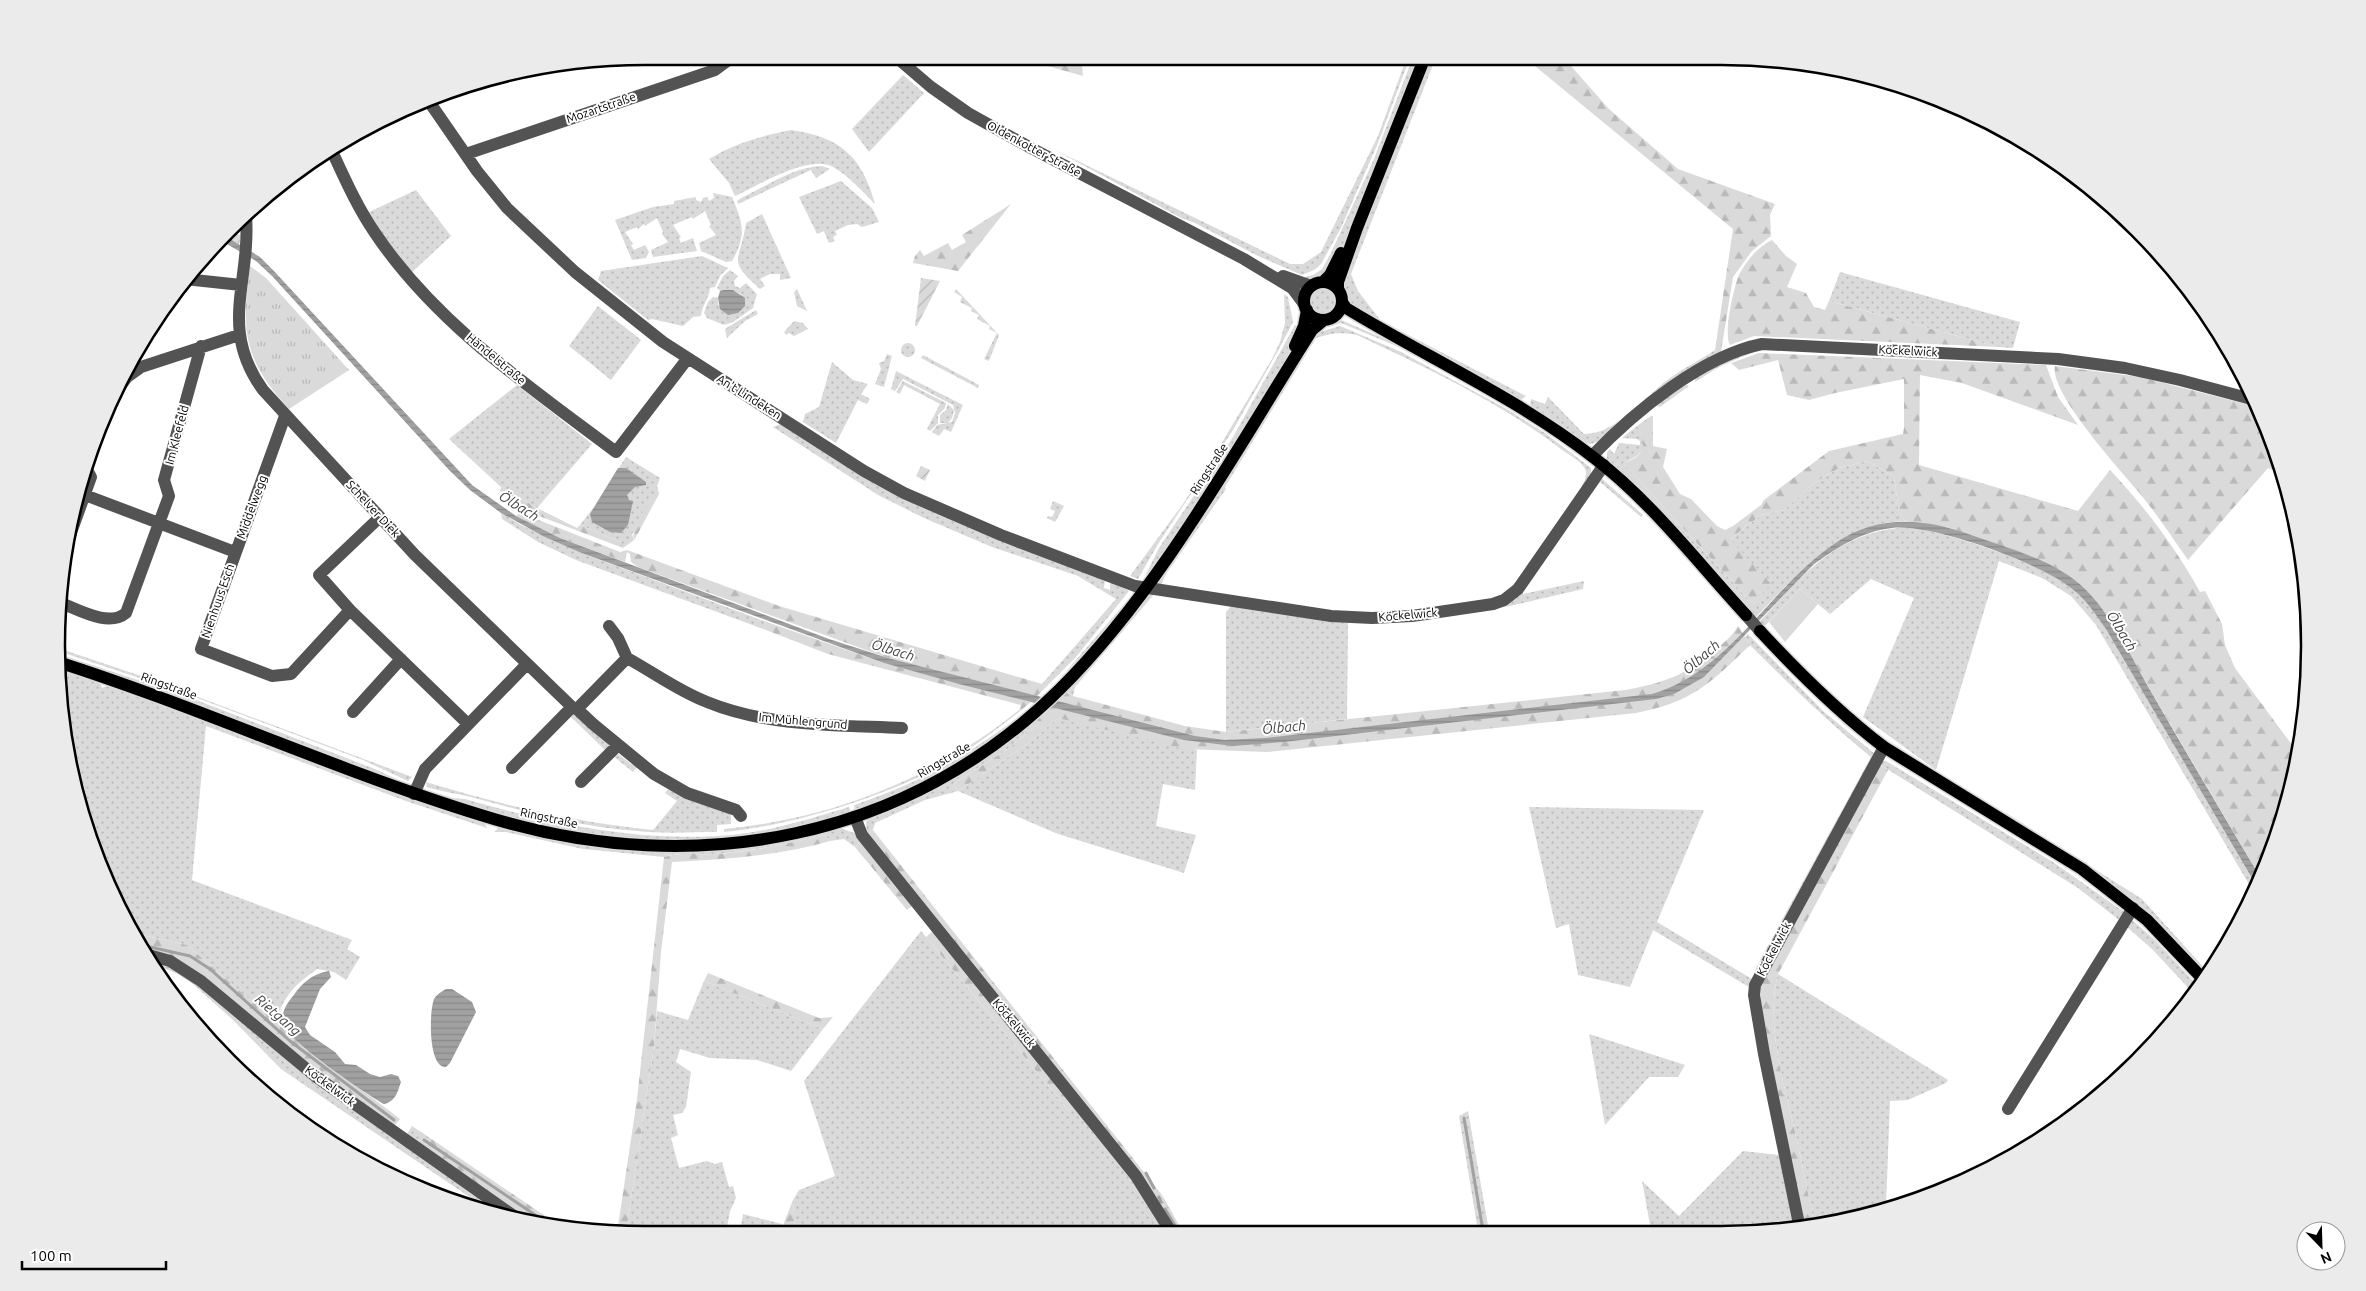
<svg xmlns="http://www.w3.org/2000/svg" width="2366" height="1291" viewBox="0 0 2366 1291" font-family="Ubuntu,sans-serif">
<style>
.grass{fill:url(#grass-dots)}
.forest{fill:url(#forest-firs)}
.park{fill:url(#park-tufts)}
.garden{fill:url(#garden-furrows)}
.pitch{fill:#dadada}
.water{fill:url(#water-rules)}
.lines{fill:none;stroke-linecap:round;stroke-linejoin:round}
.stream{stroke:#a1a1a1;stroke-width:3}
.major-casing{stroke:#dbdbdb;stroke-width:15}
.minor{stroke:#535353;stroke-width:12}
.major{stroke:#000;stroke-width:12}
.labels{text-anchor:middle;stroke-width:4;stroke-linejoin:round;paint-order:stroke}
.street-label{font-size:12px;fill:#000;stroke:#fff}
.water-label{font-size:14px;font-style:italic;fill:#424242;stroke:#fff}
.rim{fill:none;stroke:#000;stroke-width:2.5}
</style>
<defs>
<pattern id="grass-dots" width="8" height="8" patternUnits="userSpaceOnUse" patternTransform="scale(1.25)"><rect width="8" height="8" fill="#dadada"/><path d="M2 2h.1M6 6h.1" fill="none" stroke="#b9b9b9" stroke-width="1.8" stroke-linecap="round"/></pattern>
<pattern id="forest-firs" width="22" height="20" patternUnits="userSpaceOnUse" patternTransform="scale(1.25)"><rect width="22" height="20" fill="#dadada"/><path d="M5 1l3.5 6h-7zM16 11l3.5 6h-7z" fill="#b9b9b9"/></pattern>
<pattern id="park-tufts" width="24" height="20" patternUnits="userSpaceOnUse" patternTransform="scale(1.25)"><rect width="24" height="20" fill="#dadada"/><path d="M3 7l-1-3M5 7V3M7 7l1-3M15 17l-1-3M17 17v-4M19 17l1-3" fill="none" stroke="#b9b9b9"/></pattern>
<pattern id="garden-furrows" width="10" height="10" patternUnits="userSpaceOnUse" patternTransform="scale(1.25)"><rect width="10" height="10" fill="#dadada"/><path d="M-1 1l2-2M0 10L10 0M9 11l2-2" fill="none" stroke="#b9b9b9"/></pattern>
<pattern id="water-rules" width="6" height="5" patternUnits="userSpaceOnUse" patternTransform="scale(1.25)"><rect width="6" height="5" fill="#a1a1a1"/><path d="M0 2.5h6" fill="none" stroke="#898989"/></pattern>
</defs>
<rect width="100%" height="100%" fill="#fff"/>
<path class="grass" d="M1407,57h3l-32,86 -37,85 -20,36 -7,6 -12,5 -44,-19 -65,-34 -10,-3 -130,-70 237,115h13l18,-12 57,-116z
M1413,57h7l-58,150 -29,58 -10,12 -12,4 -10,-3 12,-3 9,-6 9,-16 43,-94z
M1430,57h6l-85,217 7,17 23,30 145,75 -5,4 -120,-64 -55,-35 -4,-15 12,-38 48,-114z
M903,75l21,18 -55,59 -17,-23z
M791,130c49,7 71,26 84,74 -12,-12 -25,-27 -40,-36 -24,-16 -76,17 -100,28l-6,-13 -20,-24c26,-16 52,-23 82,-29z
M822,166l8,3 -14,9 -5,-8 -73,34 -1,-3 6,-4c25,-12 51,-30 79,-31z
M841,181l31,27 7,14 -17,5 -5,-3 -9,1 -13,6 2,4 -4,2 2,4 -6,2 -5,-12 -7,3 -18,-37z
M416,190l35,46 -40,37 -44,-60z
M713,193l19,4c11,26 15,38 0,64l-6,1 -25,-11 -2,-8 17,-8 -7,-9 2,-1 -6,-14 -12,8 -1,-2 -19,8 8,12 -2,1 2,5 12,-5 4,13 -44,6 -2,-7 17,-8 -6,-8 1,-2 -6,-14 -12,8 -1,-2 -6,5 -1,-2 -12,5 8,12 -2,1 3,5 11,-5 4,7 -3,6 -14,2 -17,-40 38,-13 21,-3v-3l22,-4v3l5,2 2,-4 4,-1 2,4 5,-3z
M762,214l29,64 -11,2v-6h-10l-10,5 5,7 -5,3c-34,-31 -20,-25 -14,-66z
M702,256l26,12 -8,8 -5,11 -5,1c-1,11 -8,17 -9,28l-8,1 -10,9 -31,-7 -4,1 -50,-40 3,-9z
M730,270l8,6 -4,5 1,5 5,2 6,-5 11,11 -4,14 -20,14 -9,3 -17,-7 -3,-5 4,-11 5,-5 5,1v7l24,-10 -9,-5 -13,1 -3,-3 6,-12z
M1840,272l180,50 -7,26 -15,-1 -169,-46z
M1310 301a13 13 0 1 1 26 0a13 13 0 1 1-26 0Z
M797,289l10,22 -10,-5 -3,-14z
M956,289l43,46 -10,26 -5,-2 13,-26 -8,-4 1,-3 -13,-7 2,-4 -8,-4 1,-3 -12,-6 2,-5 -8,-5z
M1284,294l4,3 5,25 -14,27 -46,81 -75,114 -20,35 -8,-3 53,-72 29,-45 60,-100 8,-17 5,-19z
M598,306l43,34 -30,40 -42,-34z
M756,310l2,4 -13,7 -18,17 -2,-9z
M1341,320l53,23v2l-53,-22 -25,7 6,-5z
M794,321l9,2 5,6 -14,7 -5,-3 -3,2 -2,-3z
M1295,325l6,3c-41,87 -98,168 -153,247l-2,-1 13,-26 74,-111z
M1340,326l59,25 106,57 40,25 46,35v6l-75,114 -14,11 -100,16 -79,-4 77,2 97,-15 20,-14 65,-97c2,-6 6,-12 3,-18 -3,-7 -14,-13 -20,-17 -63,-49 -136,-83 -208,-117 -15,-3 -26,-2 -41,3l-91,149 1,2 -60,85 -5,11 -4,-1 -1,-3 157,-247z
M901 350a7 7 0 1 1 14 0a7 7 0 1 1-14 0Z
M1715,350l2,4 -120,88 -6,2 -10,-2 -51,-37 1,-6 14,5 3,-7 36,37c32,0 59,-35 82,-53 15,-12 33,-20 49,-31z
M1751,353l-32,14 -24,15v-4l20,-14z
M887,354l5,2 -8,31 -9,-3 6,-15 -2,-6 5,-2z
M923,355l56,30 -1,3 -57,-30z
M832,362l21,18 15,4 -7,10 9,5 -3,5 -9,-4 -22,43 -33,-21 2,-8 14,-7z
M896,371l67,34 -12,27 -7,-3 -5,7 -7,-4 5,-7 15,-3 3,-9 -2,-8 -50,-26 -8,12 -4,-2z
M903,381l43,22 -1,5 -7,7v8l-8,8 -3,-2 13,-25 -36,-19 -4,9 -4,-2z
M517,385l75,59 -55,64 -36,-21 -52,-48z
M1686,385l3,1 -29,21 -3,-1 15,-14z
M948,404l6,6 -2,8 -4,5h-8v-8l6,-5z
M783,423l85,55 237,101 -1,9 6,2v-9l19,10 -53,66 -30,30 -4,-3 74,-85 -38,-23 -86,-29 -68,-29 -46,-23 -105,-68z
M1637,426c13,20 7,29 -14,37l130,141 17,-20 -41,-44 32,-25 23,-5 30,-27 25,-15 28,-7 27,15 5,36 6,9c-67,2 -107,53 -150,97l-148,-158v-8l3,-3 4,5 5,-11 21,2v-4l-3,-2 -15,-1z
M626,457l34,21 -3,8 2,8 -27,40 2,6 -11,8 -2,-6 -41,-17 14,-18z
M1600,477l43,38 -2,2 -41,-35 -78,108 1,4 61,-13 -1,8 -73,17 -64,10 -98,6 -1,97 -121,13v-120l5,-6 90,11 176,-12z
M1053,501l11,5 -9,16 -8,-4 1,-2 4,1 3,-6 -5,-2z
M501,513l22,13 56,26 185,69 2,9 -190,-70 -38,-18 -36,-23z
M1909,527c45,7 142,39 174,70 9,9 15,21 23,31l150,257 -3,6 -157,-266 -25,-29 -29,-18 -43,-17 -63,209 -73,-53 51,-119 -43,-19 -41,35 -30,-25 -37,39 -4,-6c45,-48 78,-91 150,-95z
M1149,591l7,1 -81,95 -2,9 -7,-5z
M1127,601h2l-34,41 -33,34z
M1748,634l75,77 52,43 -126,233 -96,-57 -23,57 -52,-12 -9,-51 -13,4 -27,-121 175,3 -47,112 95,57 6,-15 113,-207c-43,-35 -82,-73 -121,-112l-5,-8z
M58,648l89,30 265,99 -4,4 -45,-21 -190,-71 -115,-38z
M58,654l120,39 197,76 30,14 -347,-125z
M58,667l42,15 2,6 8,-3 374,137 3,6 -81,-27 -200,-75 -14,154 160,60 -5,9 13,8 -14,23 -12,-8 -17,-3c-18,13 -29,22 -38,43l-30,-13 -62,-54 -53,-12 -33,-62 -25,-73 -18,-114z
M1029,709l-28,24 -72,47 -74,32 -1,-7c71,-24 116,-51 175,-96z
M1019,710v2c-21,16 -42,33 -65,46 -58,36 -162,68 -230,74v-3c108,-10 211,-51 295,-119z
M573,713l37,33 -3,6 -38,-37z
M1036,718l3,5 -31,26 -55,35 5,7 72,-49 28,-24 139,32 -2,40 -32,-6 -7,42 40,9 -12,38 -126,-39 -100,-43 -33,9 -50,23 -2,7 -6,6 -1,-13 2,-5 31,-12 77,-41 31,-22z
M617,753l14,11 2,-1 5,3 -5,6 -20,-16z
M1883,761h3l167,101 71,50 -5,8 -41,-32 -199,-124z
M426,782c75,23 149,40 227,48l24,-29 -12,-8 3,-4 5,3 2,-2 53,21 3,5v8l-14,1v7c-26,0 -53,2 -80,-1 -57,-4 -111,-19 -166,-34 -15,-4 -29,-5 -44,-10z
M428,791l25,7 12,1c87,25 175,44 266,36 40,-4 79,-16 118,-28l2,6c-39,11 -78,22 -118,26 -104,12 -208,-13 -305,-48z
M2006,813l136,86 66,73 -2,2 -39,-42 -44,-39 -117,-78z
M500,826l81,19 62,7 91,-3 54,-9 50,-13 16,6 7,8 -6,6 -11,-8 -14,2 -5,-6c-36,8 -74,17 -111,19 -16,1 -34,-2 -50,3l-81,-8 -77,-17h-12z
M1833,847l10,6 -5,10 -12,-3z
M2131,919l24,21 43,46 -5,7 -41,-44 -25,-22z
M921,931l148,180 7,-6 37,45 55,82 -373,1 -2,-33 6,-10 36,-14 -31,-95z
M148,959l14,3 44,29 107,91 196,135 -13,-2 -215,-146 -48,-49 -40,-36 -17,-11 -26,-10z
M1778,974l170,106 -2,3 -38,17 -18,1 -4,104 11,2 -82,19c-7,-32 -13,-63 -20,-94 -11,-49 -30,-108 -17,-158z
M704,981l119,48 -32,42 -34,-11 -47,-2 -30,-9 -4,13 15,10 -5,35 -4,6 -9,2 5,20 -7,3 8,30 28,-7 8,3 7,-2 7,25 4,-1 3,12 -6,13 -4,22h-100l28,-188 3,-34 31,9z
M1589,1034l96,31 -7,12h-29l-44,48z
M1468,1111l21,120h-11l-19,-115z
M412,1126l18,12h-8l-7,8 -8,-12z
M1743,1151l36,4 18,75h-146l-9,-49 37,35z
M1162,1195l21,37h-8l-20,-34z
M743,1214l39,10 -2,9h-40z"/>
<path class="forest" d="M1016,57h65l2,19z
M1524,57h39l46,52 69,60 97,35 -5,11 1,21 -19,15 -19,26 -12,75 -4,2 -2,-4 18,-121z
M1011,204l-53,67 -45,-8 2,-7 5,-6 4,6 24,-13 4,7 14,-8 -4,-7z
M232,230l9,6 -2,8 -14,-8z
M1772,240l14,16 11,8 -10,23 19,6 8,14 11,3 4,-9 169,46 -244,-11 -24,9c-7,-10 4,-61 10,-72 7,-13 19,-27 32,-33z
M1759,353l287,12 12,32 20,28 -116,-42 -42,-8 -1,90 159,46 32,-41c35,37 66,78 90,122l5,-1 17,33 3,21 10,23 63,85 -19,82 -19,42 -145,-247 -52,-58 -19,-10 -94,-34 -45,-7 -6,-9 -5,-36 -27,-15 -28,7 -25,15 -30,27 -23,5 -31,24 41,45 -18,20 -130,-141c21,-5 25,-19 14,-37l14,-10h2v30l14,3 -4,18 17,27 11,5 26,27 8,4 8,-4 28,-21 3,-5 65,-49 74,-17 1,-6v-49l-69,14 -26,7 -22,-5 -9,-35 -39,10 -8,-7z
M2055,366l86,11 116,30 26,67 -15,-6 -80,92c-17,-24 -33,-49 -52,-71 -18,-22 -87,-97 -81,-123z
M501,487l36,21 40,20 3,-3 41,17 2,6 -84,-32 -39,-25z
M659,494l-23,43 -2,3c-4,-15 14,-37 25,-46z
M521,511l15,8 84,33 7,-2 152,56 263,78 4,3 -9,9 -149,-38 -250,-91 -7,-5 -1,-8 -3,-2 -2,10 -65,-24 -44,-22z
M764,621l120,42 147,39 -12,10 2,-7 -193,-51 -62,-24z
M1738,626l12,19c-40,39 -58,57 -114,68l-369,39 -82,-3 -127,-31 -28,24 -72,49 -5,-7 55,-35 31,-26 -2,-3 30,-28 6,4 112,30 41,6 399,-42c39,-7 61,-15 92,-41 7,-7 16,-13 21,-23z
M1879,764l9,6 -45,83 -10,-6z
M873,830l289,365 -7,3 -288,-362z
M825,835l5,6c-52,15 -105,18 -158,21l-11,90 -7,93 -28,188h-9l20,-134 27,-242c16,-5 34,-2 50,-3 38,-2 75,-11 111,-19z
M861,841l52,64 -6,5 -52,-63z
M1826,860l12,3 -60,111c-13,50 6,109 17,158 7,31 13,62 20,94l-12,2 -42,-219 -1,-26z
M933,931l143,174 -7,6 -143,-174z
M134,933l53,12 62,54 30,13 9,21 112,86 -5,6 -5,1 -79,-55 -108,-91 -59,-28z
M708,973l111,45 14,-1 -10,12 -119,-48z
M422,1138h8l130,88 -39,-7 -106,-73z
M793,1200l2,33h-15z"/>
<path class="park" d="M250,266l16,12 83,92 -60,39c-46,-50 -48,-78 -39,-143z"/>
<path class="garden" d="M921,278l19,3 -23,45h-2z
M921,466l9,4 -5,11 -9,-5z"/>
<path class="pitch" d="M1800,589l18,15 -33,38 -16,-20z"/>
<path class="water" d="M225,236l35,21 13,13 199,215 44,31 44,22 269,101 59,19 307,78 30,4 40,-2 387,-44c79,-23 117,-106 182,-150 43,-30 90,-26 137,-9 39,14 85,25 115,55 27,27 45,67 64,100 36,62 73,125 110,187l-4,8 -150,-256c-11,-15 -20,-30 -35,-41 -31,-25 -140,-65 -179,-60 -29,3 -56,20 -79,37l-109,112 -30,17 -18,5 -372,43 -51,4 -49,-6 -225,-56 -75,-21 -305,-111 -36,-16 -42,-23 -31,-23 -20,-19 -178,-195 -16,-15 -36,-21z
M724,290h9l12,8v8l-7,7 -10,2 -8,-6 -2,-11 2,-7z
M618,468h8l20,14v3l-11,2 -8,8 2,5 4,1 -5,24 -7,8 -11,-1 -18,-10 -2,-8z
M329,971l2,6 -11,12 -15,38 5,8 25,17 10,12 11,1 14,9 10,3 11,-3 7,2 3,6c-4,11 -5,19 -17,22 -18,-10 -96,-63 -101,-80 -3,-10 4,-21 10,-28 10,-14 19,-22 36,-25z
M446,989h6l20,13 4,10 -26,51 -4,4c-18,1 -17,-55 -12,-68 3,-5 7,-7 12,-10z"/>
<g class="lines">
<path class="stream" d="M1533,57l10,5 9,-5
M141,945l49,11 20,13 80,72 104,79
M1464,1118l19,113
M424,1140l123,83
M1146,1173l8,15
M1159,1197l2,5
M1165,1209l14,23"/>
<defs>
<path id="major" d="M1324,281l6,-6 11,-22
M1304 301a19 19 0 1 1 38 0a19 19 0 1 1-38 0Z
M1338,289v-7l19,-54 68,-171
M1342,302l4,6c82,50 171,90 247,149 58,44 104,105 153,158
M1295,346l9,-20 3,-16
M1760,631c39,42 78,81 124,116l198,122 65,51 56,59
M58,662c147,47 288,113 436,157 202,60 413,21 565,-129 102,-101 176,-239 253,-360l12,-10"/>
</defs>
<use href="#major" class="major-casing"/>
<path class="minor" d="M896,57l35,30 37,26 63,35 213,111 48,29 12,16
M428,100l49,71 30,37 68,64 88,70 201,129 40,22 97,42 134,51 196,30 41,2 40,-2 81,-12 11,-4 14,-11 86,-124
M331,149c13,28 26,58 44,84 61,91 155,154 241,219l72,-94
M466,154l249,-84 19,-14
M246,216c5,66 -28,112 17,174l152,165 157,152 5,2 16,15 61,50 33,19 49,17 5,6
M1283,276l28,10
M185,279l56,6
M114,395l13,-18 14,-10 98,-32
M285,416l-84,233 71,27 19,-2 59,-64
M1592,456c42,-44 110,-100 170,-112l296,15 67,9 55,12 75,20
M85,495l150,57
M380,517l-61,58 31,35 118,114
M68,541l23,-64 -6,-11
M58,602c20,7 50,26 68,11l43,-117 -5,-16 37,-134
M1746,615l14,16
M609,626l9,12 9,20
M577,709l50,-51c26,14 51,33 80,44 61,25 130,23 195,26
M353,712l48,-53
M512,768l60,-61
M581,782l37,-37
M414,794l11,-25 102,-105
M855,817l7,18 274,341 35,56
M145,954l25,7 31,20 114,95 203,143
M2008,1109l125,-201
M1800,1229l-36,-175 -10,-59 1,-10 129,-238"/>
<use href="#major" class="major"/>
</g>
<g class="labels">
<g class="street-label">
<text transform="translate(601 108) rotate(-19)" y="4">Mozartstraße</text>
<text transform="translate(1034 149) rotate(28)" y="4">Oldenkotter Straße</text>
<text transform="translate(1908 351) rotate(3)" y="4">Köckelwick</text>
<text transform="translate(496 359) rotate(40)" y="4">Händelstraße</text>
<text transform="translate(749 397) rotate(32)" y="4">An't Lindeken</text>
<text transform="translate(177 435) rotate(-75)" y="4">Im Kleefeld</text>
<text transform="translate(1209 469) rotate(-57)" y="4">Ringstraße</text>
<text transform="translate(252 507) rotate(-70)" y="4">Middelwegg</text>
<text transform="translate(373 509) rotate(47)" y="4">Schelver Diek</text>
<text transform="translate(218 601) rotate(-71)" y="4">Nienhuus Esch</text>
<text transform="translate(1408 615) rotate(-5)" y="4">Köckelwick</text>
<text transform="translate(169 686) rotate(20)" y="4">Ringstraße</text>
<text transform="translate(803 721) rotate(5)" y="4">Im Mühlengrund</text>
<text transform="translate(944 760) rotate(-30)" y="4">Ringstraße</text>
<text transform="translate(549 818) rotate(12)" y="4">Ringstraße</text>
<text transform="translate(1774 949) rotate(-62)" y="4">Köckelwick</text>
<text transform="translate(1014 1023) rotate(50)" y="4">Köckelwick</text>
<text transform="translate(330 1086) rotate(37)" y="4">Köckelwick</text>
</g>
<g class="water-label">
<text transform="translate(519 506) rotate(32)" y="5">Ölbach</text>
<text transform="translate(2122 631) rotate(59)" y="5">Ölbach</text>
<text transform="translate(893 650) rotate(17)" y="5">Ölbach</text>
<text transform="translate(1701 657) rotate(-41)" y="5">Ölbach</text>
<text transform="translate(1284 727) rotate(-5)" y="5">Ölbach</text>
<text transform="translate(278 1015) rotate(41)" y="5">Rietgang</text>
</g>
</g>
<path d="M0 0H2366V1291H0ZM645 65H1721A580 580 0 0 1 2301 645V646A580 580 0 0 1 1721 1226H645A580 580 0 0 1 65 646V645A580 580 0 0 1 645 65Z" fill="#ebebeb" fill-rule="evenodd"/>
<path class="rim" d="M645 65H1721A580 580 0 0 1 2301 645V646A580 580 0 0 1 1721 1226H645A580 580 0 0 1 65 646V645A580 580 0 0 1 645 65Z"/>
<g transform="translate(2321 1246) rotate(157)"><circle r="24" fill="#ffffff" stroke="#999999"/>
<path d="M0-4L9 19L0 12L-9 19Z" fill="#000000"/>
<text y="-8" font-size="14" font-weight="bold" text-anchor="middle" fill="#000000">N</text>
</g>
<path d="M22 1261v8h144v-8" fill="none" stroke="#000000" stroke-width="2.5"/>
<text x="30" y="1261" font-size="15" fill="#000000" stroke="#ffffff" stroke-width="4" paint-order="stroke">100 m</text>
</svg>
